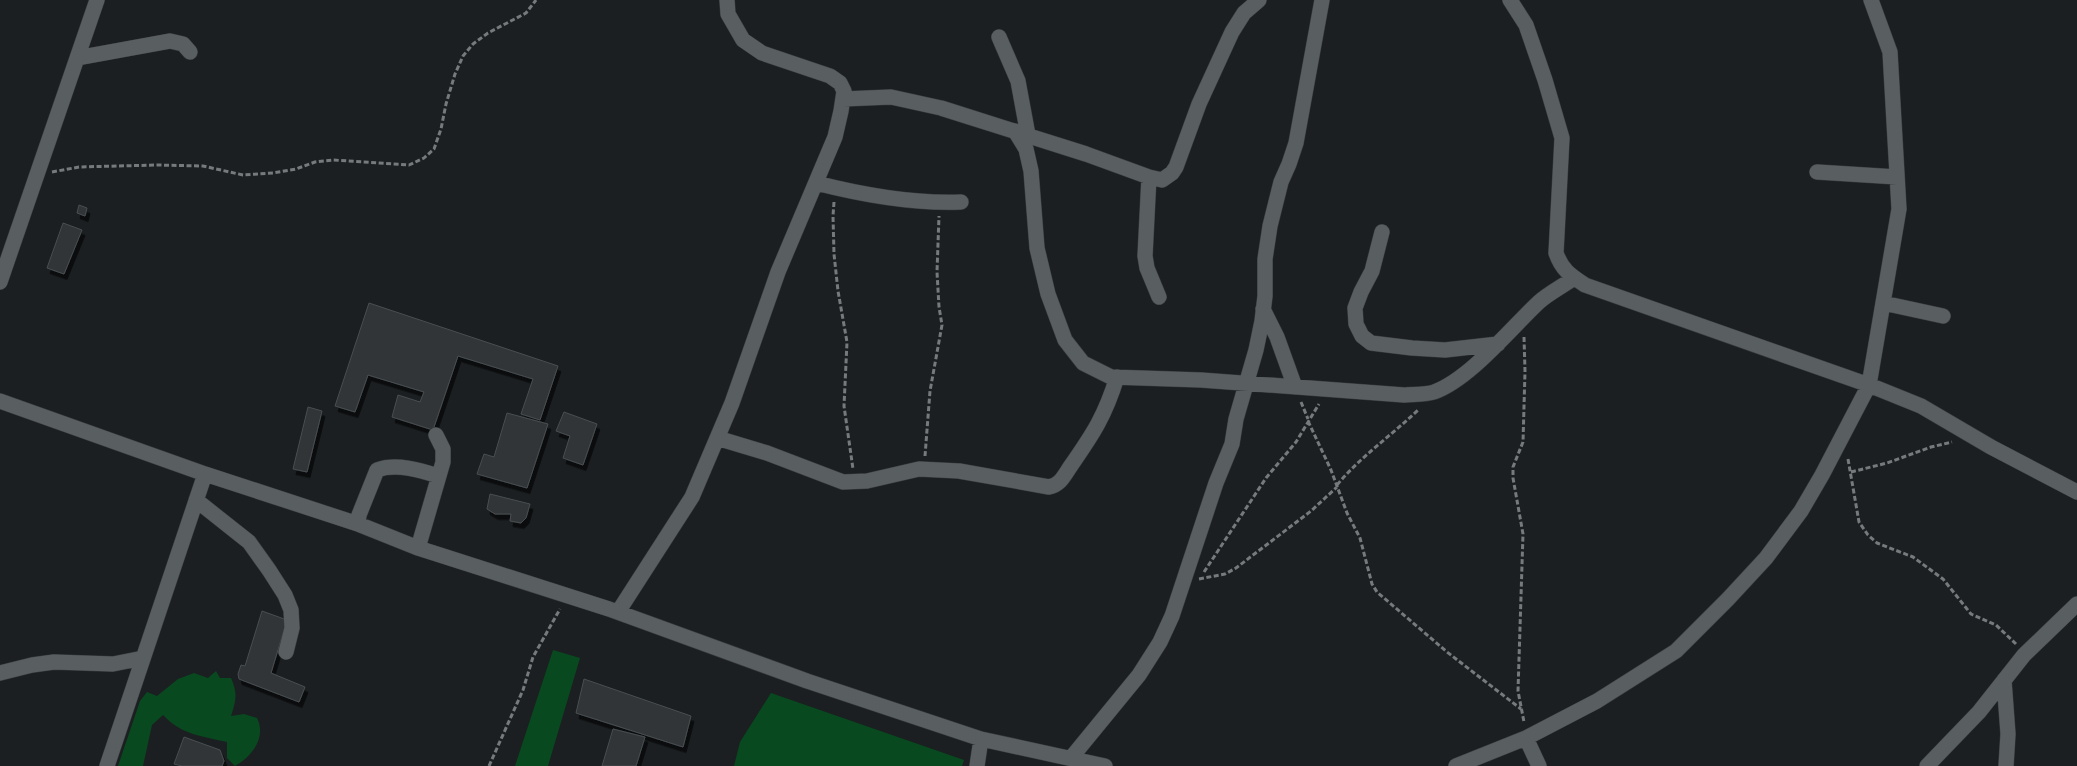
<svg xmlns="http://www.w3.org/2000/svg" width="2077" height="766" viewBox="0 0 2077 766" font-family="'Noto Sans',sans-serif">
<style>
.green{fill:#09491f}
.building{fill:#303437;stroke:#494e51;filter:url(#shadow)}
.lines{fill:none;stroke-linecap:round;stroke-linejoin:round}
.minor-casing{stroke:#393c3e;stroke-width:16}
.path{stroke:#767a7c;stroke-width:3;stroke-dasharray:5 2.5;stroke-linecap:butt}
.minor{stroke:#595e61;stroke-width:15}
</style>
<defs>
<filter id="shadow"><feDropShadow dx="3" dy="5.5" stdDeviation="0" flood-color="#0009"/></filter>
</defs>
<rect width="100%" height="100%" fill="#1b1f21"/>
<path class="green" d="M553,650l27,8 -32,108h-33z
M216,671l4,7h11c7,15 5,23 0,38l13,-2 13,4c10,20 -6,39 -22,48l-8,-8v-16c-26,-6 -45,-7 -64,-27l-11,10 -9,41h-25l22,-65 7,-9 10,4 21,-17 16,-6 14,5z
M771,693l193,67 -2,6h-228l6,-24z"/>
<path class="building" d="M79,205l8,3 -2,8 -8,-3z
M63,223l19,7 -18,44 -17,-6z
M369,303l189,63 -18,54 -19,-6 12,-35 -75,-23 -25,74 -41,-13 6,-22 22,7 4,-10 -56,-17 -13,37 -20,-6z
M308,407l14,4 -15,61 -14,-3z
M564,412l33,12 -14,41 -20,-7 7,-22 -14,-5z
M507,413l41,11 -21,64 -50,-14 7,-20 10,3z
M490,494l40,10 -4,14 -5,5 -11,-2 1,-7h-16l-8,-5z
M262,611l25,9 -16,53 34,14 -6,15 -60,-23 -1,-5 3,-9 4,1z
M584,679l107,37 -8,31 -107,-34z
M613,729l32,8 -9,29h-34z
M184,737l36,13 4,11 -2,5h-40l-8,-2z"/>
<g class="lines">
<defs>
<path id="minor" d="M1510,0l16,25 19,55 17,58 -6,115c6,17 14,22 29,32l284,100 52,21 70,41 86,45
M999,37l19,44 10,54
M77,58l93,-17 13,3 7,8
M843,99l48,-2 50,11 145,46 63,23 13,3 10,-7 4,-6 23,-63 33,-72 12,-19 15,-13
M1015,131l11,18 5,22 6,77 11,46 17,46 18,23 28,14 90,3 203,15c9,-1 21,0 30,-3 36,-13 77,-64 105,-90 10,-9 24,-16 35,-24
M1817,172l80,5
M1149,177l-4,79 2,12 12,29
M816,183c47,12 96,21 145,19
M1382,232l-10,39 -11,21 -6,16 1,16 6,12 9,7 41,5 33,2 53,-6
M0,282l97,-282
M1883,303l60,13
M1263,309l14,28 18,50
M0,401l205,73 153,50 60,24 191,61 198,72 174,58 124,27
M717,438l50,15 76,29 24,-1 52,-12 40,2 90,16c11,-2 15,-11 21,-20 23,-33 35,-51 47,-90
M196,500l53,42 20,28 16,25 6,15 1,18 -6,24
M358,524l1,-9 18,-45c19,-7 43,0 61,6
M418,548l25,-86v-13l-7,-14
M618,612l74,-115 40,-94 46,-131 57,-135 6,-26 3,-20 -4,-8 -10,-7 -68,-23 -19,-13 -15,-26 -1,-14
M0,673l32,-8 22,-3 59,2 30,-6
M2004,680l4,54 -2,32
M1526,738l13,28
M1071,758l68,-83 21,-33 12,-26 44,-133 16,-39 4,-25 20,-69 6,-29 3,-25v-37l5,-33 11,-44 8,-18 7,-21 26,-143
M107,766l98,-292
M977,766l4,-27
M1456,766l70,-28 71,-37 79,-50 52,-52 38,-41 35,-47 21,-36 47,-90 30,-176 -9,-157 -19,-52
M1927,766l52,-54 45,-57 53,-51"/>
</defs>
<use href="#minor" class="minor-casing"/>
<path class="path" d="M52,172l27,-5 79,-2 45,1 40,9 30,-2 23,-4 19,-7 18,-2 76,5 15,-7 10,-9 7,-20 5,-25 9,-30 8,-18 10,-12 15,-11 38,-20 10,-13
M834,202l-1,14 1,38 4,37 9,51 -3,64 9,63
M1524,337l1,34 -2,71 -10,25v11l10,56 -5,157 6,31
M1301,402l7,17
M1308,421l23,49 16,43 13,25 12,46 5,8 70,60 74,57
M925,456l5,-65 12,-66 -3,-18 -2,-35 2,-56
M1848,459l11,63 9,13 9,8 36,14 30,22 28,35 25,11 20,19
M1851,472l36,-9 44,-16 21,-5
M1337,485c24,-29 54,-49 81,-75
M1204,572l62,-94 30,-36 23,-38
M1199,579l26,-5 11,-6 75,-57 26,-24
M489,766l34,-76 10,-33 27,-48"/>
<use href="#minor" class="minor"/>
</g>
</svg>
